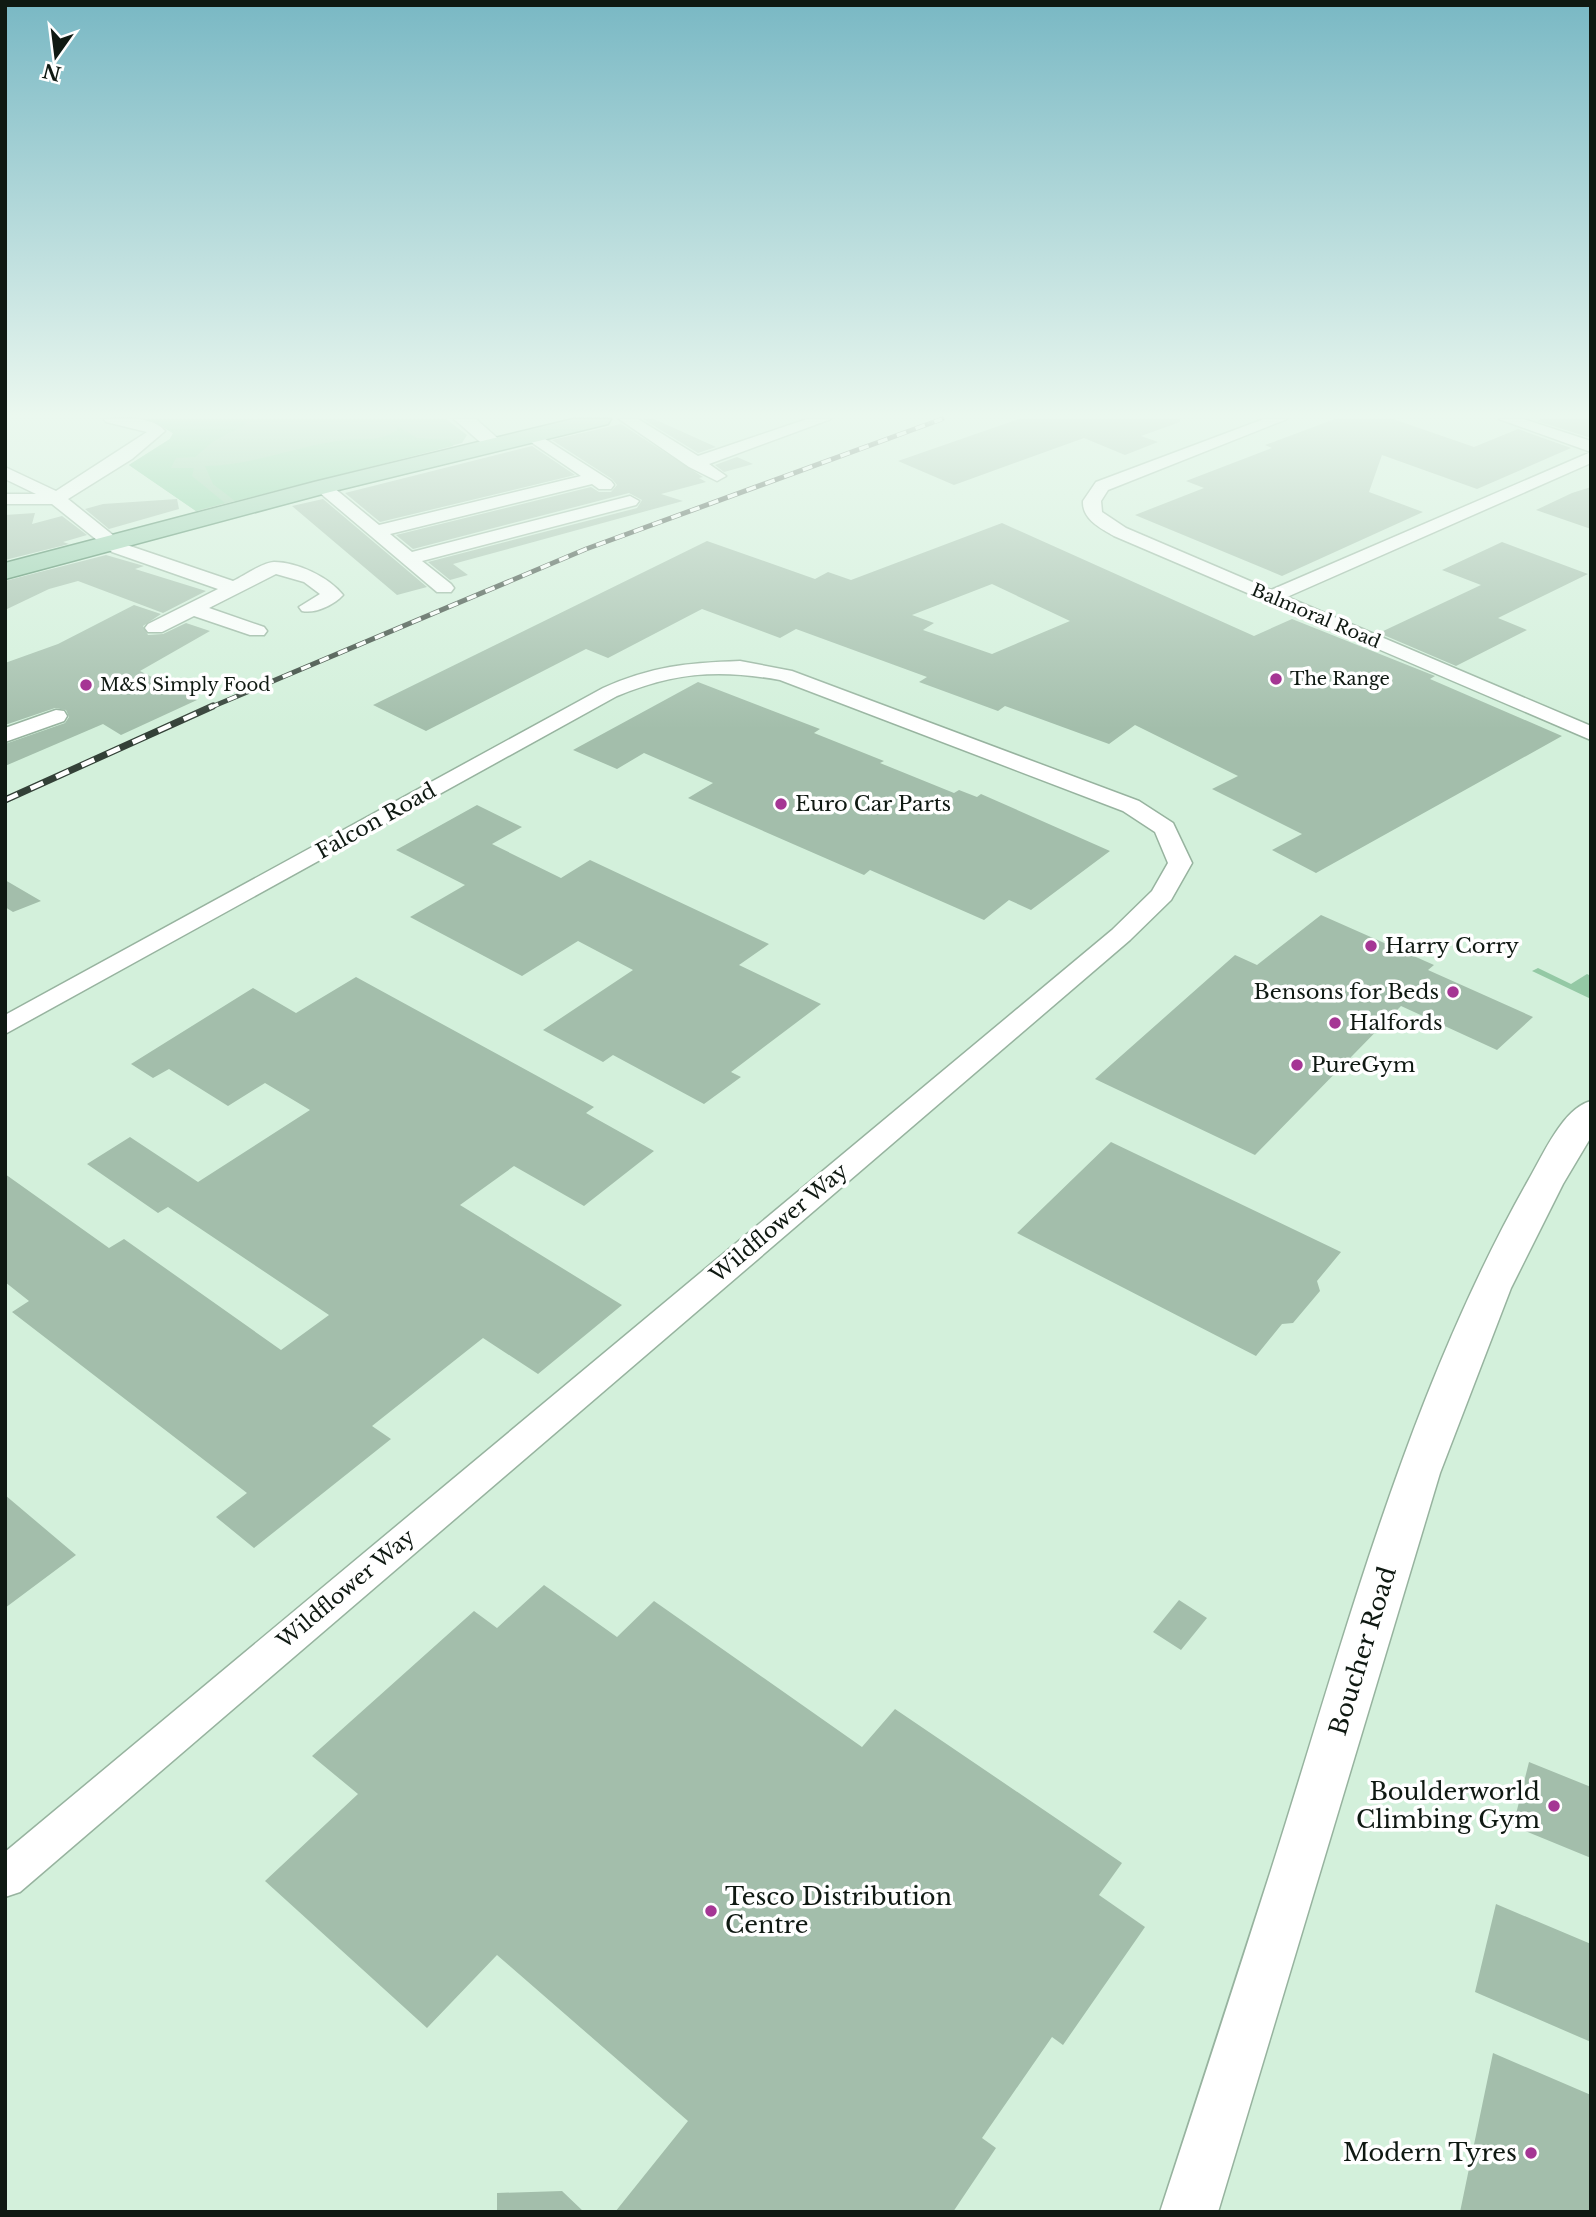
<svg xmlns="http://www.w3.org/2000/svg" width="1596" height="2217" viewBox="0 0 1596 2217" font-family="'Libre Baskerville',serif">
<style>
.green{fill:#94c9a5}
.forest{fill:#7fcc9a}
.building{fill:#a3beab;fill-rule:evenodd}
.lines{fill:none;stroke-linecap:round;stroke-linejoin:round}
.minor-casing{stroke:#97b39f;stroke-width:3}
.tertiary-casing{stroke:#97b39f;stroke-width:3}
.primary-casing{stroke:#397952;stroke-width:3}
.minor{fill:#fff;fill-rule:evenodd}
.tertiary{fill:#fff;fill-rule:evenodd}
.primary{fill:#96cdac;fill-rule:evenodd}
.rail-far1-casing{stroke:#334037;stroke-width:5}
.rail-casing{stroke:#334037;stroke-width:7}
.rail-far1{stroke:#fff;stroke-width:3.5;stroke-dasharray:10;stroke-linecap:butt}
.rail{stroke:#fff;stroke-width:4.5;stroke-dasharray:14;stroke-linecap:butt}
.poi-dot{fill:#a53694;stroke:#fff;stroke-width:2.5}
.labels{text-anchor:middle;stroke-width:7;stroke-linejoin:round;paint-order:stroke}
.far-street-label{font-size:18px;fill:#0f1912;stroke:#fff}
.far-poi-label{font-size:18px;fill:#0f1912;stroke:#fff;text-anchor:start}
.poi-label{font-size:21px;fill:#0f1912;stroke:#fff;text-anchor:start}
.street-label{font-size:21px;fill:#0f1912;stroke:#fff}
.near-street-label{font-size:24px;fill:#0f1912;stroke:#fff}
.near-poi-label{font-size:24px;fill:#0f1912;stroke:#fff;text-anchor:end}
</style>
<rect width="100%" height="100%" fill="#d3f0db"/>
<path class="green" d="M142,419h304l21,16 -5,8 -266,68 -67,-46 41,-26 3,-6 -19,-11z
M1538,968l33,16 16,-10 4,2v23l-59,-28z"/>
<path class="forest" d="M142,419h104l-1,6 -31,16 -19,16 -19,1 -5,10h23l-2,8 33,27 -29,8 -67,-46 41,-26 3,-6 -19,-11z
M394,424l23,14 32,2 4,6 -218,55 -22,-17 -8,-18c48,0 93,-21 141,-26 19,-2 36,2 52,-11z"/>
<path class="building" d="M643,419h11l62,28 -18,6z
M1019,419h161v3l-39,14 17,6 -33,13 -41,-17 -130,47 -56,-24z
M1335,419h58l81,28 44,-18 53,19 -94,41 -95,-34 -13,37 54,20 -141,64 -147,-61 69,-27 -18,-7 86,-33 -7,-3z
M1541,419h50v19l-54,-17z
M621,424l82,53 -4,1 7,4 -45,12 22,7 -230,63 15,11 -18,5 -22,-18 209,-54 5,-8 -13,-7 -216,56 -17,-14 195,-48 8,5h12l6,-7 -5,-6 -60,-39z
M532,446l43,29 -195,47 -35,-29z
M737,457l16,7 -29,8 -9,-7z
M1591,487v42l-55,-19 36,-17z
M177,499l2,10 -70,20 -24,-20 18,-5z
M323,499l104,88 -30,8 -105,-89z
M35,513l-3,11 30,-8 25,19 -24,7 6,2 -64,16v-45z
M1002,523l252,113 38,-17 143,57 -5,3 132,57 -246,137 -44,-23 30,-16 -90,-45 26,-13 -103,-51 -26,19 -104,-38 -7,5 -79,-29 8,-5 -131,-48 -16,9 -78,-29 -94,49 -22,-9 -160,82 -53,-26 334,-164 108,38 13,-7 23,8zM992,584l78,37 -78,33 -69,-24 11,-7 -22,-8z
M1502,542l86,32 -90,44 29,12 -71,36 -77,-33 102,-48 -39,-15z
M106,555l38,11 -9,3 71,22 -43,22 -85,-32 -29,8 -44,21v-29z
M134,605l27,9 -18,12 5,9 15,-1 23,-11 24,8 -70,40 57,29 -76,35 -18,-11 -98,42v-22l60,-21 4,-6 -3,-7 -11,-2 -50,17v-62l53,-19z
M698,682l122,47 -6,4 70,28 -4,2 74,30 5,-3 18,7 4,-3 129,57 -79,59 -22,-10 -25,20 -114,-50 -6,5 -176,-77 25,-15 -69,-30 -27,16 -44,-19z
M477,805l45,22 -30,17 69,34 29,-18 179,84 -30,21 82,39 -90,68 10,5 -37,27 -91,-49 -10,7 -60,-32 90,-60 -55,-29 -56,35 -112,-59 55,-32 -69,-35z
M5,880l36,21 -28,11 -8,-5z
M1321,915l113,50 -6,5 105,47 -36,33 -96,-44 -146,149 -160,-76 140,-124 22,10z
M356,977l238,130 -8,6 68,38 -70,55 -70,-40 -54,39 162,100 -84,69 -55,-36 -111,88 19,13 -137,109 -38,-31 31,-24 -235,-181 17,-11 -24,-19v-108l104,74 15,-9 157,111 48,-35 -161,-108 -10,6 -71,-49 43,-27 68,45 112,-72 -45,-27 -37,23 -59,-37 -16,9 -22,-14 122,-76 43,25z
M1111,1142l230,110 -24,29 3,10 -27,32 -11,1 -26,32 -239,-123z
M5,1495l71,60 -71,53z
M544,1585l73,52 37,-36 208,146 33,-38 227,154 -23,32 46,32 -82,118 -11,-8 -70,101 14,10 -43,64h-338l73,-91 -191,-166 -70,73 -162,-147 93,-87 -46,-38 162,-145 23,17z
M1179,1600l28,18 -26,32 -28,-18z
M1529,1762l62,25v71l-78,-32z
M1496,1904l95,40v98l-116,-50z
M1493,2053l98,42v117h-131z
M562,2191l22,21h-87v-19z"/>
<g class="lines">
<defs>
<path id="minor" d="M104,419c19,0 47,-4 61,12l-33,28 -64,40 56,45 109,37c11,-5 28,-18 41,-19 23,0 55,15 69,33 -9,10 -28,19 -41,16l-3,-4 21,-13 -16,-12 -28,-8 -67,34 55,19 3,4 -3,4h-14l-56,-19 -32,16h-14l-3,-4 3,-4 70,-35 -106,-37 -60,-48h-47v-10h31l-31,-15v-12l51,24 91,-59 -41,-10z
M619,419h19l60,37 109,-37h24l-122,45 17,12 -9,5 -28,-14z
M1264,419h23l-179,71 -7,11 1,11 24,16 145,62 320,-138v11l-304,134 304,129v14l-477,-204c-14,-8 -32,-17 -31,-35l13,-19z
M1499,419h24l68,22v11z
M531,430l80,51 3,4 -3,4h-12l-7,-5 -202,50 22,18 218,-56 9,5 -3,4 -214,56 29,23 3,4 -3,4h-14l-124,-105 3,-4h12l51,42 202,-49 -56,-38 -2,-3z
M740,661l52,10 347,130 34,22 19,40 -21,37 -41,40 -1110,952 -15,5v-45l1107,-922 40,-39 16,-28 -13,-31 -32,-21 -343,-131c-61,-11 -105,-8 -163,16l-612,338v-19l598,-327c50,-22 83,-25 137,-27z
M56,710l8,1 3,5 -3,5 -59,21v-14z"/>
<path id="tertiary" d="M454,419h22l28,25 -3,4h-14z
M1591,1101v36l-28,47 -52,104 -71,185 -222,739h-58c37,-113 74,-226 110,-339 75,-235 136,-477 259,-694 14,-24 34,-71 62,-78z"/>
<path id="primary" d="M573,419h38l-3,5 -278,68 -325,87v-16l309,-81z"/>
</defs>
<use href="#minor" class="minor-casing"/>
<use href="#tertiary" class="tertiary-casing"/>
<use href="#primary" class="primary-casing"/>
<use href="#minor" class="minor"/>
<use href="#tertiary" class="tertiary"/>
<use href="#primary" class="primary"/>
<defs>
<path id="rail-far1" d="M209,708l377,-159 356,-130"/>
<path id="rail" d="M5,800l208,-94"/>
</defs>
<use href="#rail-far1" class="rail-far1-casing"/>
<use href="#rail" class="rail-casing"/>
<use href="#rail-far1" class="rail-far1"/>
<use href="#rail" class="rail"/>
</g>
<linearGradient id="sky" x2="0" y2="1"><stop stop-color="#79b8c4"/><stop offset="0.57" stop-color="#ebf8ef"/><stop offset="1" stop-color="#ebf8ef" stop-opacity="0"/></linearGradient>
<rect width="1596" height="729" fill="url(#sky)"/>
<g class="poi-dot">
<circle cx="1276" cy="679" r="7"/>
<circle cx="86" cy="685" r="7"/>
<circle cx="781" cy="804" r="7"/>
<circle cx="1371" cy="946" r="7"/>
<circle cx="1453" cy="992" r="7"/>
<circle cx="1335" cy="1023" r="7"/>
<circle cx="1297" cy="1065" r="7"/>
<circle cx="1554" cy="1806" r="7"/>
<circle cx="711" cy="1911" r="7"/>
<circle cx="1531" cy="2153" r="7"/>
</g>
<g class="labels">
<g class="far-street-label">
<text transform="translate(1316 616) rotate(23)" y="6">Balmoral Road</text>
</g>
<g class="far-poi-label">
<text x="1290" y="685">The Range</text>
<text x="100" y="691">M&amp;S Simply Food</text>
</g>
<g class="poi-label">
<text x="795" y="811">Euro Car Parts</text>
<text x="1385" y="953">Harry Corry</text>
<text x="1439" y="999" text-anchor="end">Bensons for Beds</text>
<text x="1349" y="1030">Halfords</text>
<text x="1311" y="1072">PureGym</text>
</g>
<g class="street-label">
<text transform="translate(376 821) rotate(-29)" y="7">Falcon Road</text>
<text transform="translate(779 1223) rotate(-40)" y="7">Wildflower Way</text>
<text transform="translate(346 1589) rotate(-40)" y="7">Wildflower Way</text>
</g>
<g class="near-street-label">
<text transform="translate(1363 1651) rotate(-73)" y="8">Boucher Road</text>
</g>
<g class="near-poi-label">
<text x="1540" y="1800">Boulderworld<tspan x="1540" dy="28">Climbing Gym</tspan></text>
<text x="725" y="1905" text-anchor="start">Tesco Distribution<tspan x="725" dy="28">Centre</tspan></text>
<text x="1517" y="2161">Modern Tyres</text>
</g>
</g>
<rect width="1596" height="2217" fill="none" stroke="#0f1912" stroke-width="14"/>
<g transform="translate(56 56) rotate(194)" stroke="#ffffff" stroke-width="5" paint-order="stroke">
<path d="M0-5L12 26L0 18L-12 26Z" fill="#0f1912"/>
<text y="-10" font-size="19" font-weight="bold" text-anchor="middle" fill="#0f1912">N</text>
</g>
</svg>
